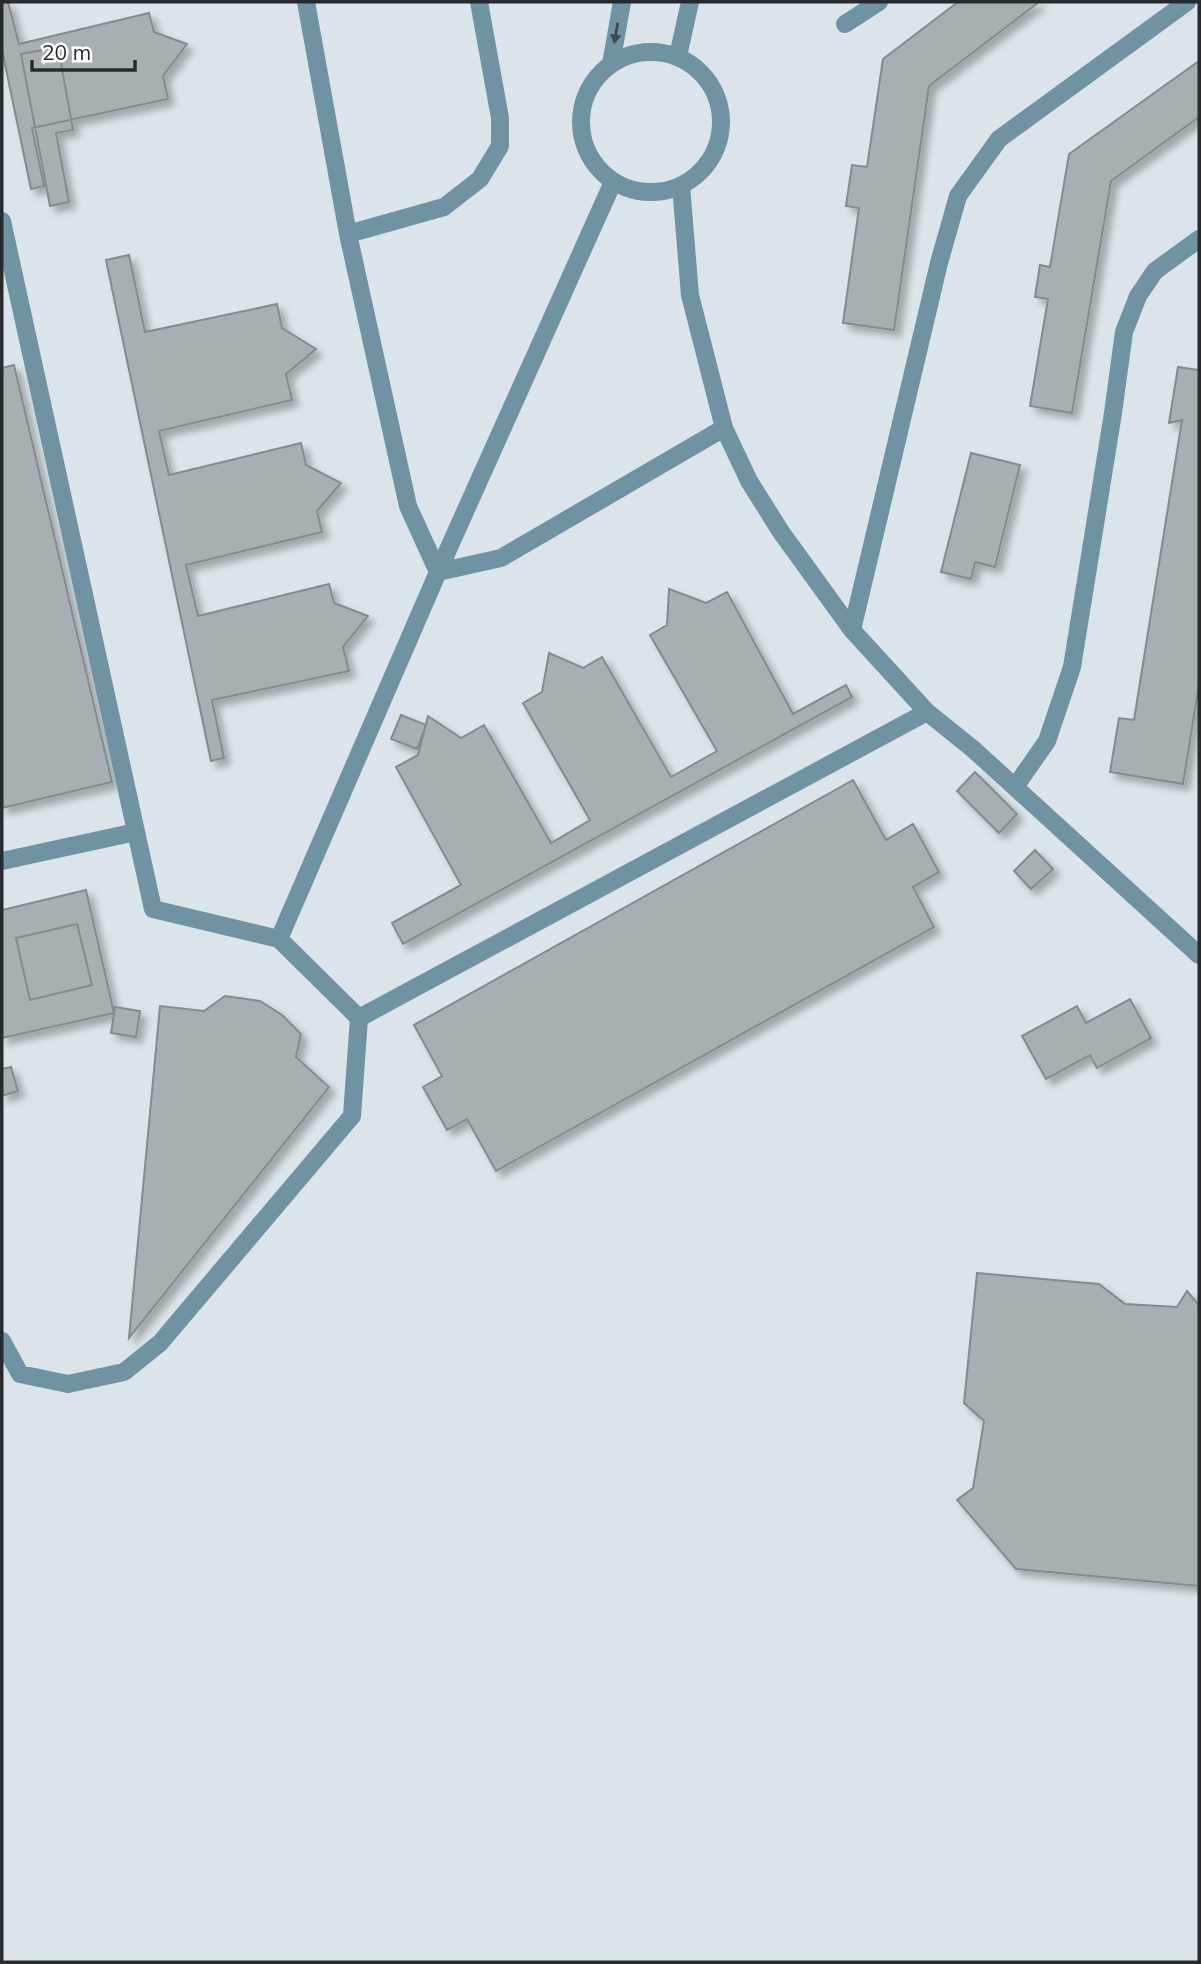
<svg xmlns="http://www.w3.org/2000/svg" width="1201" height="1964" viewBox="0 0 1201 1964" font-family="Mulish,sans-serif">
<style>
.building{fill:#a7afb3;stroke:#838b8e;stroke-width:2;filter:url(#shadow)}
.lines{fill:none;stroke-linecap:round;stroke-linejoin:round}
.minor{stroke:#6f93a3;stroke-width:18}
.oneway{fill:#3d4a50}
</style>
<defs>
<filter id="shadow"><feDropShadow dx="6" dy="6" stdDeviation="3.5" flood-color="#0004"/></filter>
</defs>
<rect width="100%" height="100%" fill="#dbe4e8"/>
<path class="building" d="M2,2h6l11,42 130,-31 5,19 33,12 -24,32 5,23 -136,29 12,58 -13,3 -29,-139z
M958,2h81l-110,84 -35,244 -51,-7 16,-115 -13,-2 6,-41 15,2 16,-108z
M58,47l15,83 -17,3 13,69 -19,4 -29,-152z
M1199,61v56l-88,64 -39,232 -42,-7 18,-107 -13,-2 5,-32 10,2 19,-113z
M129,255l16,77 132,-28 5,24 34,21 -30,25 6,26 -133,31 10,44 132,-32 5,22 35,18 -24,28 5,21 -136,33 12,51 131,-32 5,19 34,13 -25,31 6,24 -137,29 12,58 -13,3 -105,-501z
M14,365l98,417 -110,26v-440z
M1178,367l21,3v314l-16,100 -73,-12 9,-54 15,2 48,-300 -13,3z
M971,453l49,12 -25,102 -20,-5 -4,17 -30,-7z
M669,589l37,14 21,-11 66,122 53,-29 6,12 -449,247 -11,-21 69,-38 -65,-118 22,-12 10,-39 33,22 23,-13 67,118 39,-23 -67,-117 19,-11 7,-39 34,15 19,-11 69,120 46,-26 -67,-116 17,-10z
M401,715l25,10 -9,24 -26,-10z
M975,772l42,42 -18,19 -42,-42z
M853,780l33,60 27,-16 26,48 -26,15 21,40 -438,244 -29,-52 -20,11 -24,-43 19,-11 -28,-51z
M1035,850l18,19 -22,20 -17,-18z
M86,890l28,123 -112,25v-128z
M77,924l15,61 -62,15 -14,-62z
M225,996l35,5 22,14 19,19 -5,23 33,30 -200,251 31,-332 44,5z
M1130,999l21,39 -54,30 -7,-13 -44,24 -24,-43 55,-30 9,17z
M115,1007l25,4 -4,26 -25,-4z
M11,1067l7,24 -16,5v-27z
M977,1273l122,11 26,20 52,3 10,-16 12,14v281l-183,-17 -59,-69 16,-12 11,-67 -20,-18z"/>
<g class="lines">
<path class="minor" d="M306,2l42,232 60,272 30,66 63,-14 223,-130
M845,24l34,-22
M581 122a70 70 0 1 1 140 0a70 70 0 1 1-140 0Z
M678,56l12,-54
M611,64l11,-62
M681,186l9,109 34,133 25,53 32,51 71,98 75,82 46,37 226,206
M2,221l151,688 126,30 80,79 -7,98 -192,227 -36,29 -56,12 -48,-10 -18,-33
M348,234l96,-27 36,-28 20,-33v-28l-21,-116
M852,630l87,-367 19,-67 41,-57 188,-137
M1015,787l32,-46 25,-74 41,-254 11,-81 14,-36 17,-25 44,-32
M2,861l134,-29
M279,939l159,-367 175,-390
M359,1018l568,-306"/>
</g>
<defs><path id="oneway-solid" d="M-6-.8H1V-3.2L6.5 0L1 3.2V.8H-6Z" transform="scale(1.75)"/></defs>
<use class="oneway" href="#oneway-solid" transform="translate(616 33) rotate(100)"/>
<rect width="1201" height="1964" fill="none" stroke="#282b2d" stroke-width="7"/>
<path d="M32 60v10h103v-10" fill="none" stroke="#282b2d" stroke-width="3.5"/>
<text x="42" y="60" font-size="21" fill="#282b2d" stroke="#ffffff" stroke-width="5" paint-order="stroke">20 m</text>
</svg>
